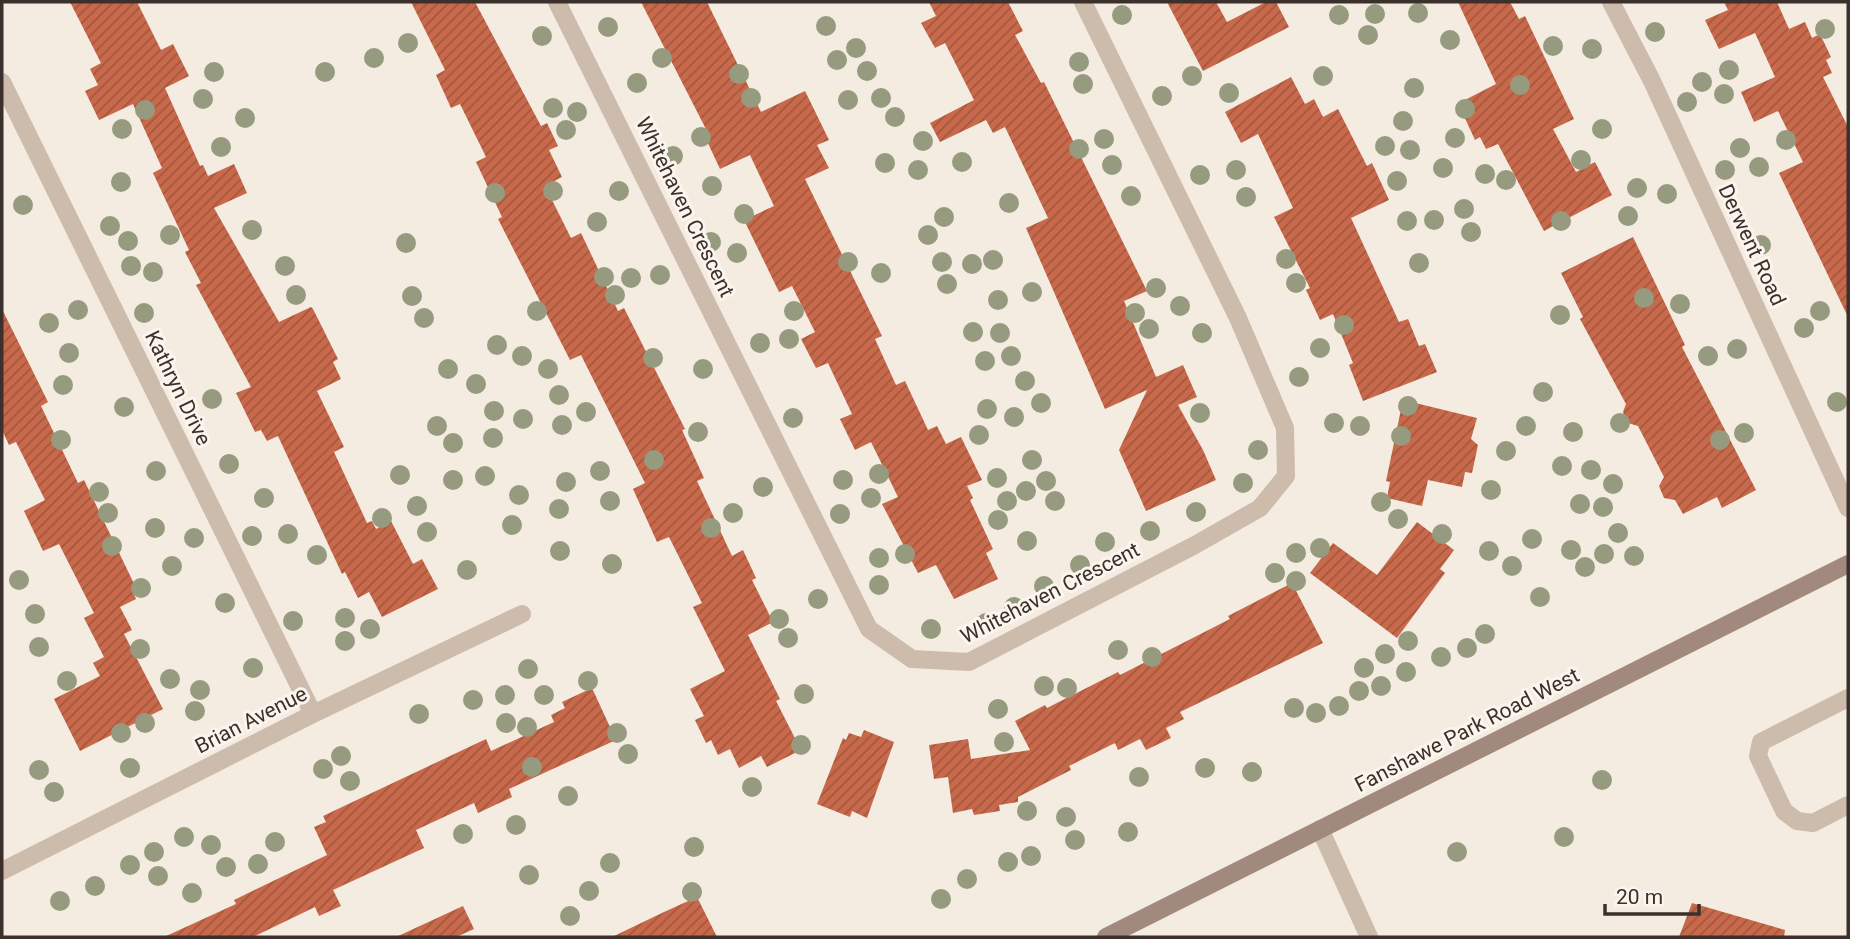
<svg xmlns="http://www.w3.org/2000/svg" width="1850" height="939" viewBox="0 0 1850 939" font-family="Roboto,sans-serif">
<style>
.building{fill:url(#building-hatch)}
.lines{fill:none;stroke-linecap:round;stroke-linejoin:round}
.service{stroke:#cdbbac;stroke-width:18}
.minor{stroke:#cdbbac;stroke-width:18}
.tertiary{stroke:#cdbbac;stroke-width:18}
.secondary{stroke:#a18a7d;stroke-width:18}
.tree{fill:#969b7f}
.labels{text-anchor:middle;stroke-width:6;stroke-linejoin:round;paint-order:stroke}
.street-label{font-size:21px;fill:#3b302b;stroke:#fbf5ee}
</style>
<defs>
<pattern id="building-hatch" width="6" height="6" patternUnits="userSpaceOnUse" patternTransform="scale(1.75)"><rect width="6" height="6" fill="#c8694b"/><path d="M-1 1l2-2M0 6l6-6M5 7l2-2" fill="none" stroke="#a4573f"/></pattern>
</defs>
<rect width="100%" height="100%" fill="#f4ebe1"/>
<path class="building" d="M70,2h67l24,48 12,-6 16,32 -24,12 35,78 3,-1 5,11 26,-12 13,29 -33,15 65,114 32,-15 2,2 25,50 -5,3 8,17 -24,12 27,56 -10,5 33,71 5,-2 4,8 15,-8 22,43 9,-5 16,30 -56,28 -13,-25 -11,6 -13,-26 -3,2 -64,-138 -11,5 -6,-11 -6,2 -19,-39 15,-6 -55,-102 5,-2 -16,-31 4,-2 -36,-77 9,-5 -29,-64 -34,16 -14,-29 13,-6 -8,-16 11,-6z
M411,2h64l66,124 6,-3 11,23 -9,4 13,27 -17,9 26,52 10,-5 37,78 6,-3 61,121 -3,1 22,48 -7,3 35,75 11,-6 13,28 -4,2 21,42 -25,13 32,64 -4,2 25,49 -34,17 -6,-11 -22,12 -9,-19 -12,6 -7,-15 -5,3 -11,-23 9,-4 -14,-27 35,-18 -32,-64 9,-4 -33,-66 -12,5 -24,-53 12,-6 -64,-128 -11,5 -72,-141 4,-2 -26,-55 10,-5 -26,-53 -9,4 -15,-33 9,-5z
M641,2h66l54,110 44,-21 24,49 -12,5 12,23 -24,11 77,157 -7,3 21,46 9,-4 23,49 9,-4 9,18 15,-7 21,43 -15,6 6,12 -3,2 23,49 -7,4 12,26 -44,20 -18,-34 -18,8 -36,-69 16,-7 -27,-55 -16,8 -15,-31 12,-5 -24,-51 -12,5 -15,-29 14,-7 -23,-46 -13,6 -35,-72 30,-14 -24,-51 -30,14 -14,-30 4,-2z
M929,2h79l15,29 -8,4 26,48 3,-1 103,209 -23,10 32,76 27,-12 14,32 -19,8 25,45 13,30 -70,31 -27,-61 28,-60 -42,19 -79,-181 22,-10 -43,-91 -12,6 -7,-13 -46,22 -10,-19 44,-23 -29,-57 -10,5 -14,-25 15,-7z
M1167,2h49l11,20 39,-20h10l13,25 -86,44z
M1458,2h52l9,17 6,-3 49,103 -21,10 23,43 19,-10 17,33 -68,36 -46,-87 -12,5 -6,-12 -5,3 -11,-24 5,-2 -6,-13 33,-17z
M1724,2h53l12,27 16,-7 7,16 8,-4 11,23 -5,3 6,13 -9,4 25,50v190l-69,-144 24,-11 -25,-51 -24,11 -13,-30 34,-15 -20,-44 -36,16 -14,-29 23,-10z
M1291,77l14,27 9,-5 9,18 15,-8 29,57 5,-3 17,37 -38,18 48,104 9,-3 11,27 6,-2 12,28 -74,29 -14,-36 4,-2 -20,-49 -13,6 -14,-30 4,-2 -36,-71 19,-9 -35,-74 -17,9 -16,-31z
M1633,237l52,108 -3,2 74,143 -34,18 -5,-11 -34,17 -8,-14 -11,-2 -5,-12 5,-9 -26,-51 -10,-3 -5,-11 3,-8 -46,-85 3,-2 -22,-44z
M2,309l46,93 -7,4 37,77 6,-3 54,112 -4,2 2,5 -16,8 12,23 -8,4 39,75 -83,42 -26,-52 46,-23 -7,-13 11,-6 -20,-39 10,-5 -35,-69 -16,7 -19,-40 21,-11 -29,-58 -7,3 -7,-15z
M1403,400l74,18 -6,21 7,6 -6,28 -7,-1 -3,15 -34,-7 -6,26 -35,-8 3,-16 -4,-1z
M1417,522l37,28 -14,19 5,4 -48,65 -87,-65 23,-30 44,32z
M1292,583l31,60 -143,69 4,7 -18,9 5,10 -25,12 -6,-11 -22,11 -3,-7 -46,23 2,4 -53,27v5l-19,3 1,6 -26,4 -2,-6 -19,4 -5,-36 -14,2 -5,-34 39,-6 3,20 59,-9 -15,-29 30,-16 2,3 71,-36 2,3 110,-56 -2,-3z
M592,688l24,52 -107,49 3,8 -34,16 -4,-10 -58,27 8,18 -91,42 8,16 -22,10 -4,-9 -62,30h-89l72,-33 -2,-4 93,-45 -13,-28 12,-5 -3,-6 163,-77 5,12 63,-29 -3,-7 14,-7 -3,-6z
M864,730l30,12 -27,76 -15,-7 -2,6 -33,-13 26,-66 3,2 3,-7 12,4z
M697,897l20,40h-105l52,-25z
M1692,903l93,27 -1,7h-105z
M463,906l11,23 -18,8h-60z"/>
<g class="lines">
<path class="service" d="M1848,698l-87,44 -3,14 26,55 13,10 16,2 35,-18
M1320,829l49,108"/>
<path class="minor" d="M557,2l312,627 43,30 57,3 226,-117 65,-37 26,-32 -1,-48 -47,-110 -155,-316
M2,82l311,632
M2,871l311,-157 209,-100"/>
<path class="tertiary" d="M1611,2l41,79 196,427"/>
<path class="secondary" d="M1106,937l742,-373"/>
</g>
<g class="tree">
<circle cx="1418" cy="13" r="10"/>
<circle cx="1375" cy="14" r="10"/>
<circle cx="1122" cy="15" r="10"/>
<circle cx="1339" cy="15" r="10"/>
<circle cx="826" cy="26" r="10"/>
<circle cx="608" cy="27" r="10"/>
<circle cx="1825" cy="29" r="10"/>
<circle cx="1655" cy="32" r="10"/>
<circle cx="1368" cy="35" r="10"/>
<circle cx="542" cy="36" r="10"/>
<circle cx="1450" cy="40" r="10"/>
<circle cx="408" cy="43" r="10"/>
<circle cx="1553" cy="46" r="10"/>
<circle cx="856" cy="48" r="10"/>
<circle cx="1592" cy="49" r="10"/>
<circle cx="374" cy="58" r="10"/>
<circle cx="662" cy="58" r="10"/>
<circle cx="837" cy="60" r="10"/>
<circle cx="1079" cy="62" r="10"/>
<circle cx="1729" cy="70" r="10"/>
<circle cx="867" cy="71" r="10"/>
<circle cx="214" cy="72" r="10"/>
<circle cx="325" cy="72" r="10"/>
<circle cx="739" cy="74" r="10"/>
<circle cx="1192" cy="76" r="10"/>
<circle cx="1323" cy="76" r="10"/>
<circle cx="1702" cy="82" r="10"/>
<circle cx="637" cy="83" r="10"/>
<circle cx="1083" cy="84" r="10"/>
<circle cx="1520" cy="85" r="10"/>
<circle cx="1414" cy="88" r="10"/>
<circle cx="1229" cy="93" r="10"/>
<circle cx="1724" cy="94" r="10"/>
<circle cx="1162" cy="96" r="10"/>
<circle cx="751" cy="98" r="10"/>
<circle cx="881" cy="98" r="10"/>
<circle cx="203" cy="99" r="10"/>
<circle cx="848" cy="100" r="10"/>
<circle cx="1687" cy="102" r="10"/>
<circle cx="553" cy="108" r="10"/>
<circle cx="1465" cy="109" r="10"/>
<circle cx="145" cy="110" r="10"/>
<circle cx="577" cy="112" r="10"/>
<circle cx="895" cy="117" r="10"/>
<circle cx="245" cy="118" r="10"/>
<circle cx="1403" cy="121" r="10"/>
<circle cx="122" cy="129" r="10"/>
<circle cx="1602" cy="129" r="10"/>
<circle cx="566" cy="130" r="10"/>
<circle cx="701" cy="137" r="10"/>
<circle cx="1455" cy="138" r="10"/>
<circle cx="1104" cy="139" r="10"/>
<circle cx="1786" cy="140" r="10"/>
<circle cx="923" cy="141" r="10"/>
<circle cx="1385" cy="146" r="10"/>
<circle cx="221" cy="147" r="10"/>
<circle cx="1740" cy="148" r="10"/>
<circle cx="1079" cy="149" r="10"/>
<circle cx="1410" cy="150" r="10"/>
<circle cx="673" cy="156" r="10"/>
<circle cx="1581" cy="160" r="10"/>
<circle cx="962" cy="162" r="10"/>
<circle cx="885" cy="163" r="10"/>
<circle cx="1112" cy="165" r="10"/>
<circle cx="1759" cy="167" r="10"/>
<circle cx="1443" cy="168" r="10"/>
<circle cx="918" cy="170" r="10"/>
<circle cx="1236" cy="170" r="10"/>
<circle cx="1725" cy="170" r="10"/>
<circle cx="1485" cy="174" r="10"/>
<circle cx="1200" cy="175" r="10"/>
<circle cx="1506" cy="180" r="10"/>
<circle cx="1397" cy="181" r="10"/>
<circle cx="121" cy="182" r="10"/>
<circle cx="712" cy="186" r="10"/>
<circle cx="1637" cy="188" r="10"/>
<circle cx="553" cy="191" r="10"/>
<circle cx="619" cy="191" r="10"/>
<circle cx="495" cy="193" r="10"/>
<circle cx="1667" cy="194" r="10"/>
<circle cx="1131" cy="196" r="10"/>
<circle cx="1246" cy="197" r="10"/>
<circle cx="1009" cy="203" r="10"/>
<circle cx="23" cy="205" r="10"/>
<circle cx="1464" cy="209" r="10"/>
<circle cx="744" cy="214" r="10"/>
<circle cx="1628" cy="216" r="10"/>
<circle cx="944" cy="217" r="10"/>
<circle cx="1434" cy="220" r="10"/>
<circle cx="1407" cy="221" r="10"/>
<circle cx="1561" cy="221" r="10"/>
<circle cx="597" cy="222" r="10"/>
<circle cx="110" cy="226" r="10"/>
<circle cx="252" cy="230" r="10"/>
<circle cx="1471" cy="232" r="10"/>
<circle cx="170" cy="235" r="10"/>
<circle cx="928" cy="235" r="10"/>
<circle cx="128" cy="241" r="10"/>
<circle cx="711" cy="242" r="10"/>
<circle cx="406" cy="243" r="10"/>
<circle cx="1761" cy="245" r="10"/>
<circle cx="737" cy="253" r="10"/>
<circle cx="1286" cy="259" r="10"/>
<circle cx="993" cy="260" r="10"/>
<circle cx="848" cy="262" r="10"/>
<circle cx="942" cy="262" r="10"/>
<circle cx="1419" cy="263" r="10"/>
<circle cx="972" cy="264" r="10"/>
<circle cx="131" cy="266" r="10"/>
<circle cx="285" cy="266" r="10"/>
<circle cx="153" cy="272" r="10"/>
<circle cx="881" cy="273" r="10"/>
<circle cx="660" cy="275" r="10"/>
<circle cx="604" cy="277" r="10"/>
<circle cx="631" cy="278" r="10"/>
<circle cx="1296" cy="283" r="10"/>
<circle cx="947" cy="284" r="10"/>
<circle cx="1156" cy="288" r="10"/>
<circle cx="1032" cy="292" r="10"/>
<circle cx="296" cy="295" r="10"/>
<circle cx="615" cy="295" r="10"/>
<circle cx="412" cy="296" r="10"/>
<circle cx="1644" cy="298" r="10"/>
<circle cx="998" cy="300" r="10"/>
<circle cx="1680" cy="304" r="10"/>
<circle cx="1180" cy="306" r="10"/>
<circle cx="78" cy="310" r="10"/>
<circle cx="537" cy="311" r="10"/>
<circle cx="794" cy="311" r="10"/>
<circle cx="1820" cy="311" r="10"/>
<circle cx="144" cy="313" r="10"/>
<circle cx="1135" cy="313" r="10"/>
<circle cx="1560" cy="315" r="10"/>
<circle cx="424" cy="318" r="10"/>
<circle cx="49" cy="323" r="10"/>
<circle cx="1344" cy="325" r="10"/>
<circle cx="1804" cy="328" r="10"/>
<circle cx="1149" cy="329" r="10"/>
<circle cx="973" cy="332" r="10"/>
<circle cx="1000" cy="333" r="10"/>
<circle cx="1202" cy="333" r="10"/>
<circle cx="789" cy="339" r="10"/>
<circle cx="760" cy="343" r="10"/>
<circle cx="497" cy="345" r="10"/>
<circle cx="1320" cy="348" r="10"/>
<circle cx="1737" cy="349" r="10"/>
<circle cx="69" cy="353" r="10"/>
<circle cx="522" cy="356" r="10"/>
<circle cx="1011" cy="356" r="10"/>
<circle cx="1708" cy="356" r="10"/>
<circle cx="653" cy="358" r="10"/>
<circle cx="985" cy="361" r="10"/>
<circle cx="448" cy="369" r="10"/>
<circle cx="548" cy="369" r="10"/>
<circle cx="703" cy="369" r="10"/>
<circle cx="1299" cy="377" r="10"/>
<circle cx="1025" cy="381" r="10"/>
<circle cx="476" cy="384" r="10"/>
<circle cx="63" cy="385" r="10"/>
<circle cx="1543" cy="392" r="10"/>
<circle cx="559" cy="395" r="10"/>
<circle cx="212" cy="399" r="10"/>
<circle cx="1837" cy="402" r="10"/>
<circle cx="1041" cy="403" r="10"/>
<circle cx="1408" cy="406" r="10"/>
<circle cx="124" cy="407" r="10"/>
<circle cx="987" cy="409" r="10"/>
<circle cx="494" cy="411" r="10"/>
<circle cx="586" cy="412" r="10"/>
<circle cx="1200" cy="413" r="10"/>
<circle cx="1014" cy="417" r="10"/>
<circle cx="793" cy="418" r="10"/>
<circle cx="523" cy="419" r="10"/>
<circle cx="1334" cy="423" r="10"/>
<circle cx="1620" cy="423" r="10"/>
<circle cx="562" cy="425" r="10"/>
<circle cx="437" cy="426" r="10"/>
<circle cx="1360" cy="426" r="10"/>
<circle cx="1526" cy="426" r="10"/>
<circle cx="698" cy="432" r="10"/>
<circle cx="1573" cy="432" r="10"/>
<circle cx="1744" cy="433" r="10"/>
<circle cx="979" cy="435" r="10"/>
<circle cx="1401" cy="436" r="10"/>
<circle cx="493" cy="438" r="10"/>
<circle cx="61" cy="440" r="10"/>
<circle cx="1720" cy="440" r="10"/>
<circle cx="453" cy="443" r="10"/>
<circle cx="1258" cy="450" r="10"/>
<circle cx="1506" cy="451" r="10"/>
<circle cx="654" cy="460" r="10"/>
<circle cx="1032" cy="460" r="10"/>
<circle cx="229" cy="464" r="10"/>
<circle cx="1562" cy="466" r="10"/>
<circle cx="1591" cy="470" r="10"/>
<circle cx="156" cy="471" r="10"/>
<circle cx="600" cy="471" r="10"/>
<circle cx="879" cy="474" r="10"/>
<circle cx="400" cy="475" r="10"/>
<circle cx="485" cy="476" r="10"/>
<circle cx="997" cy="478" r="10"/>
<circle cx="453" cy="480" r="10"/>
<circle cx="843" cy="480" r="10"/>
<circle cx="1046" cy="481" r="10"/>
<circle cx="566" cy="482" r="10"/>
<circle cx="1243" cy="483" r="10"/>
<circle cx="1613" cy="484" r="10"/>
<circle cx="763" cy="487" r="10"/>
<circle cx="1491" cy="490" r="10"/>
<circle cx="1026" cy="491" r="10"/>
<circle cx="99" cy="492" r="10"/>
<circle cx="519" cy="495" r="10"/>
<circle cx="264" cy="498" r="10"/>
<circle cx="871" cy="498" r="10"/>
<circle cx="610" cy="501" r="10"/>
<circle cx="1007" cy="501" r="10"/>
<circle cx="1055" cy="501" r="10"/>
<circle cx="1381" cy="502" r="10"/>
<circle cx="1580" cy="504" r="10"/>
<circle cx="417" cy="506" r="10"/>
<circle cx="1603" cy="507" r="10"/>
<circle cx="559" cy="509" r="10"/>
<circle cx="1196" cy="512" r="10"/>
<circle cx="108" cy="513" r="10"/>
<circle cx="733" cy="513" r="10"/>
<circle cx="840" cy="514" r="10"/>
<circle cx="382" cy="518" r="10"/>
<circle cx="1398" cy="519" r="10"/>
<circle cx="998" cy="520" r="10"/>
<circle cx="512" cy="525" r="10"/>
<circle cx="155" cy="528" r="10"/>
<circle cx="711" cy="528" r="10"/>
<circle cx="1150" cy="531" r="10"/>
<circle cx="427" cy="532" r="10"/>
<circle cx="1618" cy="533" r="10"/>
<circle cx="288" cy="534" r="10"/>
<circle cx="1442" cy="534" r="10"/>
<circle cx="252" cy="536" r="10"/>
<circle cx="194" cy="538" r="10"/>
<circle cx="1532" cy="539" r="10"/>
<circle cx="1027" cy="541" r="10"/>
<circle cx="1105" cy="542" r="10"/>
<circle cx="112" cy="546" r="10"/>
<circle cx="1320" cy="548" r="10"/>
<circle cx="1571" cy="550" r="10"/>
<circle cx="560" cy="551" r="10"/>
<circle cx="1489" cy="551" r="10"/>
<circle cx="1296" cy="553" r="10"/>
<circle cx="905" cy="554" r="10"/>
<circle cx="1604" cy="554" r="10"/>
<circle cx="317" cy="555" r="10"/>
<circle cx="1634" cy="556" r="10"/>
<circle cx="879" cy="558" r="10"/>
<circle cx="612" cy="564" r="10"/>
<circle cx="1080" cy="565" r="10"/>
<circle cx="172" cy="566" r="10"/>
<circle cx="1512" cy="566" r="10"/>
<circle cx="1585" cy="567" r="10"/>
<circle cx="467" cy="570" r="10"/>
<circle cx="1275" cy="573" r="10"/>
<circle cx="19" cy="580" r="10"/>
<circle cx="1296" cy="581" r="10"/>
<circle cx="879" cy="585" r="10"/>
<circle cx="1044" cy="586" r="10"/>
<circle cx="141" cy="588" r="10"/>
<circle cx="1540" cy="597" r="10"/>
<circle cx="818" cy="599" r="10"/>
<circle cx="225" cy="603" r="10"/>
<circle cx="1014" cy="607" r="10"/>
<circle cx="35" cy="614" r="10"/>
<circle cx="345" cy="618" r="10"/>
<circle cx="779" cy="619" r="10"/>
<circle cx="293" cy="621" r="10"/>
<circle cx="986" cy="623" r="10"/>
<circle cx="370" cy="629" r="10"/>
<circle cx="931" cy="629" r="10"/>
<circle cx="1485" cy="634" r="10"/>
<circle cx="788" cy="638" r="10"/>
<circle cx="345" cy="641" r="10"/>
<circle cx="1408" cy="641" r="10"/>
<circle cx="39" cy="647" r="10"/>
<circle cx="1467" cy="648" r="10"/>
<circle cx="140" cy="649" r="10"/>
<circle cx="1118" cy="650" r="10"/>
<circle cx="1385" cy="654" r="10"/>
<circle cx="1152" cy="657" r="10"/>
<circle cx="1441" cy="657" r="10"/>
<circle cx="253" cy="668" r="10"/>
<circle cx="1364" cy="668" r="10"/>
<circle cx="528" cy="669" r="10"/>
<circle cx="1406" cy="672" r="10"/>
<circle cx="170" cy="679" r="10"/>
<circle cx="67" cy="681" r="10"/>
<circle cx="588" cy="681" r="10"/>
<circle cx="1044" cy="686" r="10"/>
<circle cx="1381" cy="686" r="10"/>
<circle cx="1067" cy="688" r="10"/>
<circle cx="200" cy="690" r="10"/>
<circle cx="1359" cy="691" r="10"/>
<circle cx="804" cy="694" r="10"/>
<circle cx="505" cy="695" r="10"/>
<circle cx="544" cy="695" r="10"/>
<circle cx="473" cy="700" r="10"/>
<circle cx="1339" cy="706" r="10"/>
<circle cx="1294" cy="708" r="10"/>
<circle cx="998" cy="709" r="10"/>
<circle cx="195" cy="711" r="10"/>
<circle cx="1316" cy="713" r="10"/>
<circle cx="419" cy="714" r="10"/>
<circle cx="145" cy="723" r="10"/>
<circle cx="506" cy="723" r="10"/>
<circle cx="527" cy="727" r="10"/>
<circle cx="121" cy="733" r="10"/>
<circle cx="617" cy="733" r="10"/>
<circle cx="1004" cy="742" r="10"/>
<circle cx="801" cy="745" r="10"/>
<circle cx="628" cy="754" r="10"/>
<circle cx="341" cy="756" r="10"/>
<circle cx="532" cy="767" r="10"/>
<circle cx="130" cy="768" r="10"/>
<circle cx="1205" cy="768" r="10"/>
<circle cx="323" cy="769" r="10"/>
<circle cx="39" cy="770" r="10"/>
<circle cx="1252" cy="772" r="10"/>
<circle cx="1139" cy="777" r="10"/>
<circle cx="1602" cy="780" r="10"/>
<circle cx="350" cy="781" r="10"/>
<circle cx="752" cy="787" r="10"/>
<circle cx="54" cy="792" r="10"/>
<circle cx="568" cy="796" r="10"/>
<circle cx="1027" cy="811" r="10"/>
<circle cx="1066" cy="817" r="10"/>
<circle cx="516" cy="825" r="10"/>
<circle cx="1128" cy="832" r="10"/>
<circle cx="463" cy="834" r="10"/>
<circle cx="184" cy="837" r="10"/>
<circle cx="1564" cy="837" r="10"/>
<circle cx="1075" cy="840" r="10"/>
<circle cx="275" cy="842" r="10"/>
<circle cx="211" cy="845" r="10"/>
<circle cx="694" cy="847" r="10"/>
<circle cx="154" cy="852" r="10"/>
<circle cx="1457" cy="852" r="10"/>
<circle cx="1031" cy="856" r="10"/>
<circle cx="1008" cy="862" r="10"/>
<circle cx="610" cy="863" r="10"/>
<circle cx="258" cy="864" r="10"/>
<circle cx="130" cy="865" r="10"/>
<circle cx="226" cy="867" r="10"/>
<circle cx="529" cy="875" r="10"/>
<circle cx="158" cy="876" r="10"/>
<circle cx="967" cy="879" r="10"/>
<circle cx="95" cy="886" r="10"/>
<circle cx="589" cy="891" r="10"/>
<circle cx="692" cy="892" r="10"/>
<circle cx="192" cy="893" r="10"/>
<circle cx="941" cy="899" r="10"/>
<circle cx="60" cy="901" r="10"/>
<circle cx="570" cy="916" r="10"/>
</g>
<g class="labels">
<g class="street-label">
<text transform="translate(685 207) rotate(64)" y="7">Whitehaven Crescent</text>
<text transform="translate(1752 245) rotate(65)" y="7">Derwent Road</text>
<text transform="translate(178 388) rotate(64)" y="7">Kathryn Drive</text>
<text transform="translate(1050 593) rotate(-27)" y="7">Whitehaven Crescent</text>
<text transform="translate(251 720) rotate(-27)" y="7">Brian Avenue</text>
<text transform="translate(1467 730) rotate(-27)" y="7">Fanshawe Park Road West</text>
</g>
</g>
<rect width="1850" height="939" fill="none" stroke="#3b302b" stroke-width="7"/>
<path d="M1605 904v10h94v-10" fill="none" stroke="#3b302b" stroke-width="3.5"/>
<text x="1616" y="904" font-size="21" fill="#3b302b" stroke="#fbf5ee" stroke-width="5" paint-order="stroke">20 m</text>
</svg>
